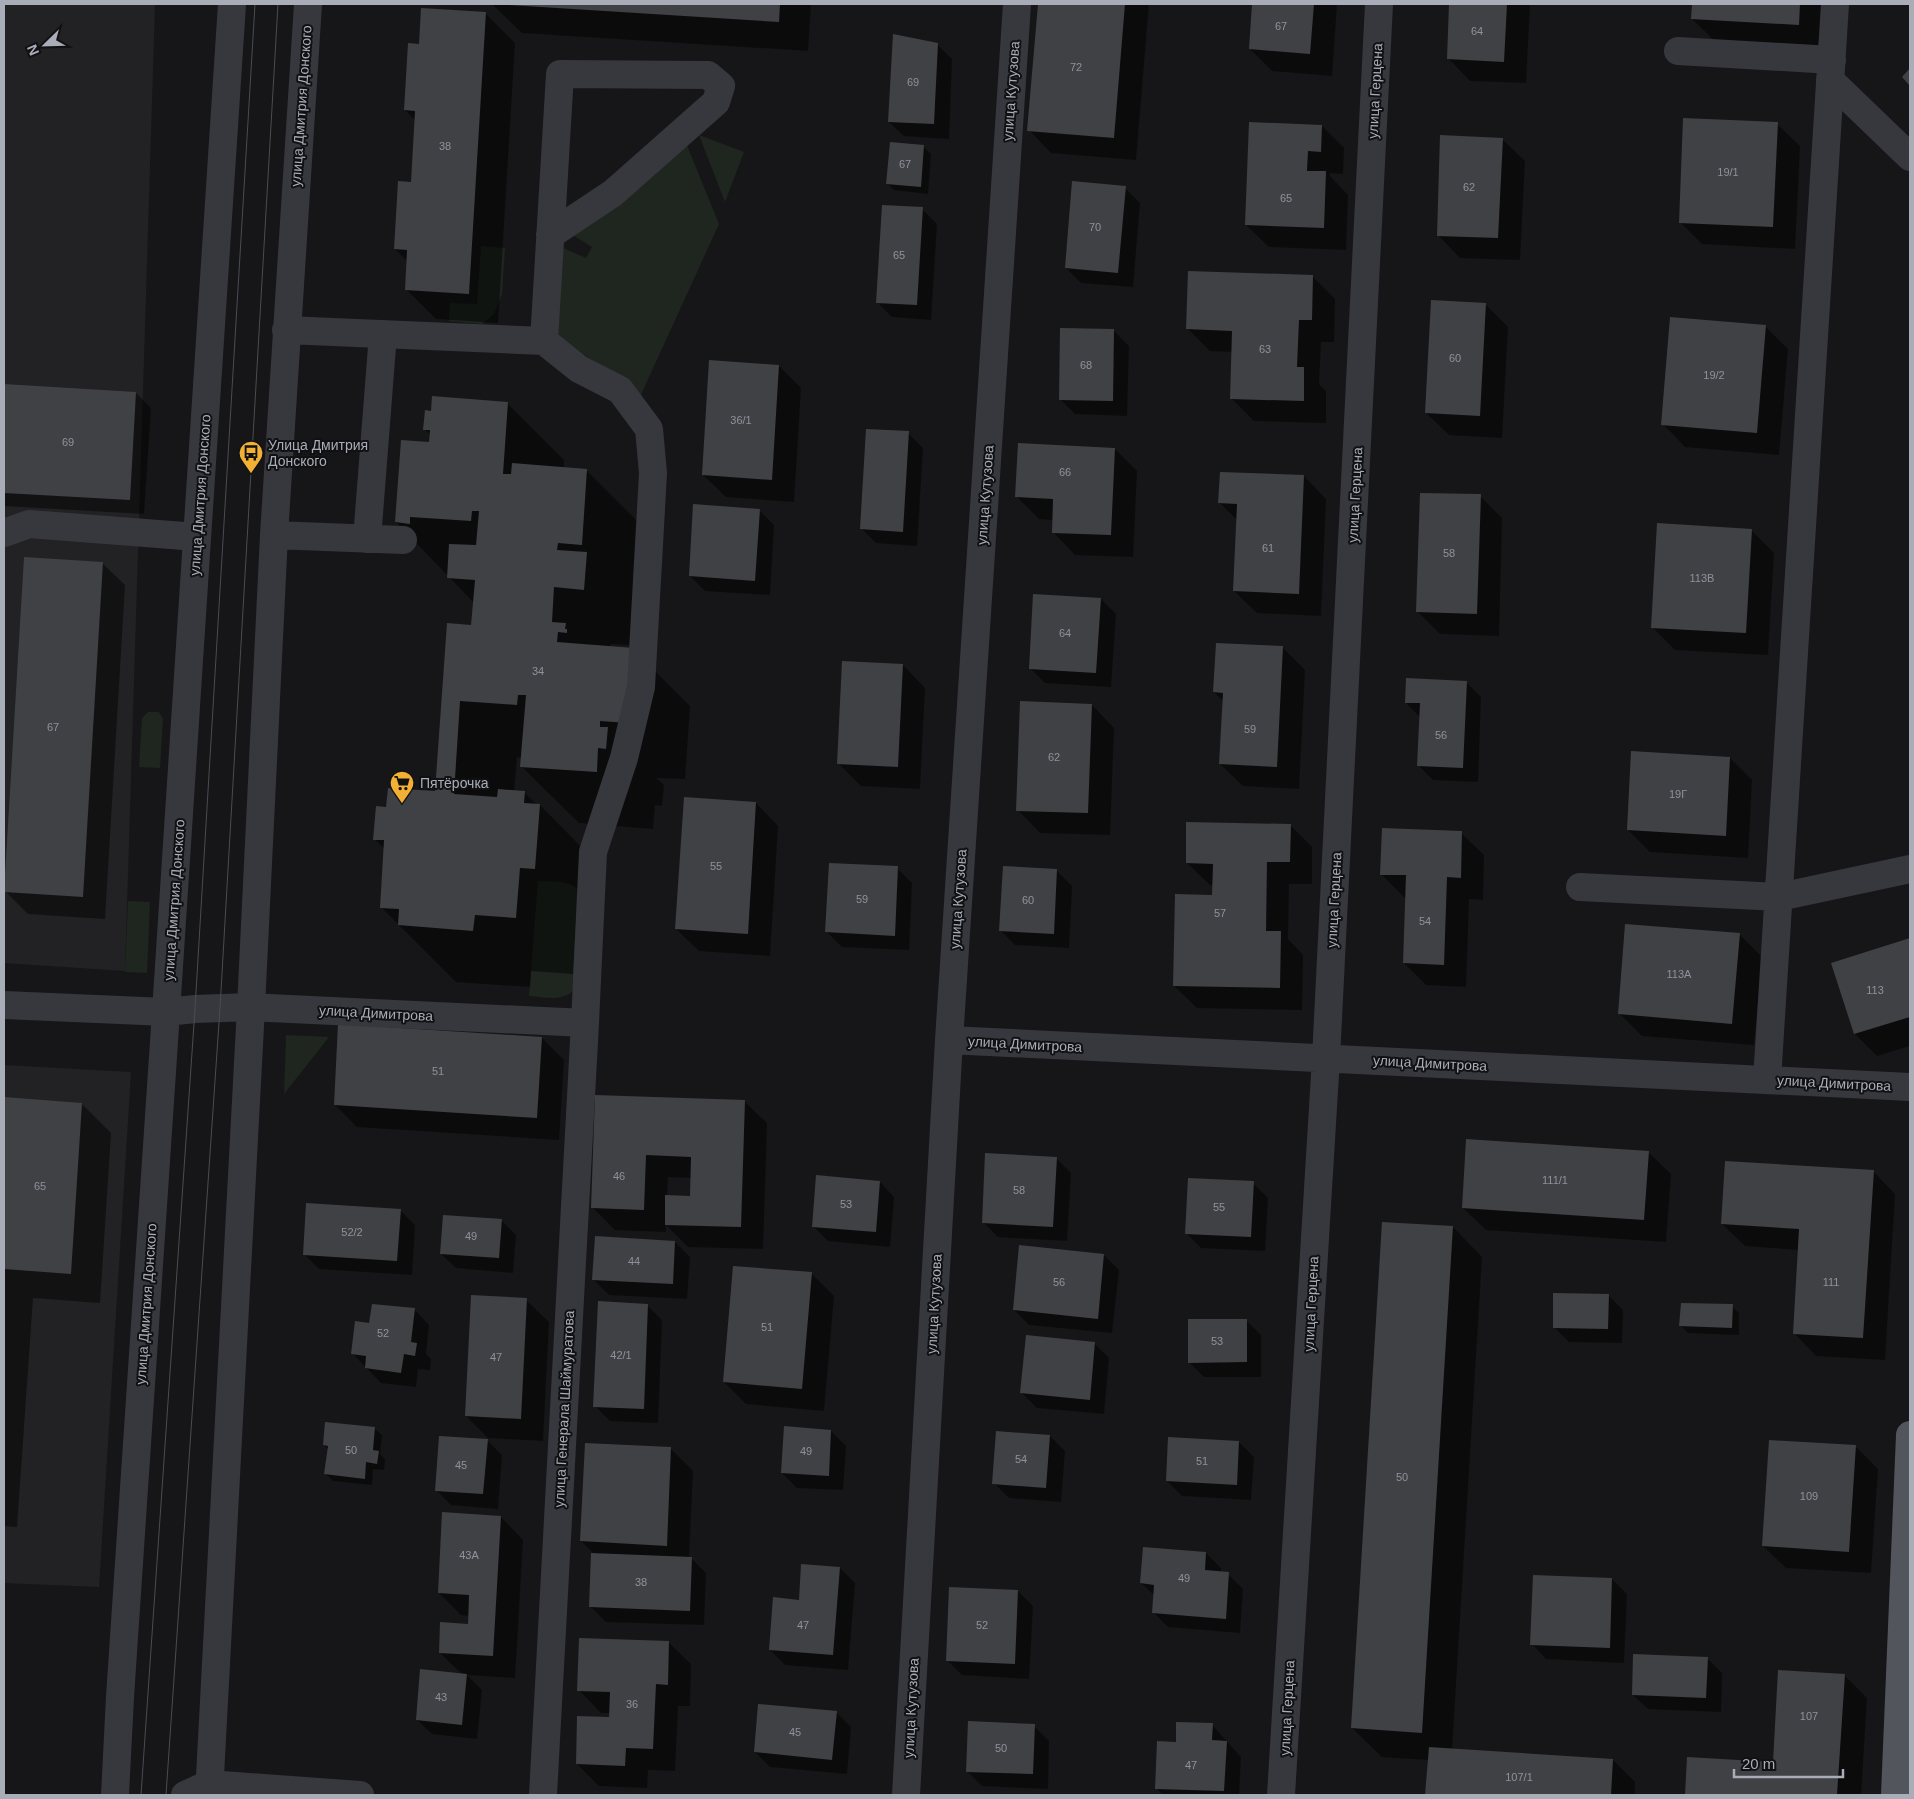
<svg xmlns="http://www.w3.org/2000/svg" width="1914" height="1799" viewBox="0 0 1914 1799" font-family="Arial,sans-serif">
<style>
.built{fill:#222225}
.green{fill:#1e261f}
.shadow{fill:#0007;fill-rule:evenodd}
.building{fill:#404145}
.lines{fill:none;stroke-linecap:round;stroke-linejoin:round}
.minor{stroke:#37383d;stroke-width:28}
.major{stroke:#53555c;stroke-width:28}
.tram{stroke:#4a4c52;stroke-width:1}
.labels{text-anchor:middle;stroke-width:4;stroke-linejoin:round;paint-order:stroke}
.number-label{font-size:11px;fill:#8e929b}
.street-label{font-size:14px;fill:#a8adb8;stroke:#111113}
.poi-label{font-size:14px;fill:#a8adb8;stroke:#111113;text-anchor:start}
</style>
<rect width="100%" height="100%" fill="#161618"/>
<path class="built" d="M4,4h151l-30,967 -121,-8z
M4,1065l127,7 -32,515 -95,-4z"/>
<path class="green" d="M699,135l45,17 -19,50z
M686,143l33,81 -80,175 -13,-15 -70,-49 5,-88 25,11 6,-11 -21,-13z
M481,246l24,2 -3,46 -8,20 -12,10 -33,-3 1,-18 27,1z
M148,712h11l4,7 -3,49 -21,-1 3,-49z
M538,881c16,1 32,-2 43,12l-8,98c-13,11 -28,6 -44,5z
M128,901l22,1 -3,71 -22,-1z
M286,1035l43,2 -45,57z"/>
<path class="shadow" d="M492,4h319l-3,47 -286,-18z
M1039,4h110l-13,156 -85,-7 -22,-23z
M1253,4h84l-5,72 -60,-5 -22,-22z
M1451,4h79l-4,79 -56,-2 -22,-23z
M1693,4h130l-2,43 -106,-6 -23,-22z
M485,13l30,30 -17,280 -62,-4 -30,-30 1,-28 -12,-12 17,-66 4,-62 -11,-11 15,-65z
M937,44l15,15 -3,80 -45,-3 -15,-14z
M1777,124l23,22 -5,103 -93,-5 -22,-22z
M1322,126l22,22 -1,26 -13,-1v3l18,19 -2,55 -77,-3 -23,-22z
M1502,139l23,22 -5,99 -60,-2 -22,-23z
M923,146l8,8 -3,40 -34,-4 -7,-7z
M1125,188l15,15 -7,84 -52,-4 -15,-15z
M922,209l15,15 -6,96 -39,-3 -15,-15z
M1312,276l23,23 -1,43h-13l-2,42 7,7v32l-72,-2 -22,-22 1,-47 -23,-1 -22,-22z
M1485,304l23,23 -6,111 -53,-3 -23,-22z
M1766,327l22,22 -9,106 -94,-8 -22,-23z
M1114,331l15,15 -2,70 -52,-2 -15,-15z
M779,366l22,22 -7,114 -68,-5 -23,-22z
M4,386l132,7 15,15 -7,106 -140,-8z
M507,403l57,57v8l22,2 57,57 -2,119 -30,-2 -1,3 23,2 57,57 -5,73 -29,-1 8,7 -2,21 -7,-1 -2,24 -74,-6 -57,-56v-9l-5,-1 -3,35h10l13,13h3l56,57 -20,62 -3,50 -42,-3 -1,16 -74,-5 -75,-75 4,-58 -11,-10 13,-31 49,-16 36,-166 2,-23 -78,-81 34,-78v-9l-5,-6z
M908,433l15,15 -6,98 -41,-3 -15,-15z
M1115,449l22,22 -4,86 -58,-2 -22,-23v-12l-14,-1 -22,-22z
M1304,476l22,23 -5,117 -64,-3 -23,-22 3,-71 -17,-17z
M1480,496l22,22 -3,118 -59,-2 -22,-22z
M759,510l15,15 -4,70 -65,-4 -15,-15z
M1751,530l23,23 -6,102 -93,-5 -23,-23z
M102,563l23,22 -20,334 -77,-5 -22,-22z
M1101,599l15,15 -5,73 -66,-4 -15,-15z
M1282,647l23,23 -6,119 -56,-3 -23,-22 3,-63 -9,-9z
M903,665l22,23 -5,101 -59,-3 -23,-23z
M1466,682l15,15 -3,85 -45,-2 -15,-15 2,-48 -14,-14z
M1092,705l22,23 -4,107 -70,-2 -22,-23z
M1730,758l22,22 -4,78 -98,-6 -22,-22z
M756,803l22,23 -8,130 -71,-5 -23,-22z
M1290,825l22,22v37h-23l-1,55 15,16 -1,55 -105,-2 -23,-22 40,-90v-10l-4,-1 -23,-22z
M1461,833l23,22 -1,45 -14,-1 -3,88 -40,-2 -22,-22 2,-66h-2l-23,-23z
M897,868l15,15 -3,67 -67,-3 -15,-15z
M1057,871l15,15 -3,62 -54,-3 -15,-15z
M1740,935l22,22 -8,88 -112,-9 -23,-23z
M1910,940v106l-33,10 -22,-22 -22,-71z
M542,1038l22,22 -5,80 -202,-13 -22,-22z
M596,1096l148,5 23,22 -4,126 -75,-2 -22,-22v7l-51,-2 -22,-22zM668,1177l24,1 -1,19 -24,-1z
M4,1098l78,6 29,29 -11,170 -67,-5 -16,229 -13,-1z
M1648,1152l23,22 -5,68 -180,-12 -23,-22z
M1056,1158l15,15 -4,68 -69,-4 -15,-15z
M1873,1171l22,23 -10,166 -69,-4 -22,-23 5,-83 -54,-4 -23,-22z
M880,1182l14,15 -4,50 -62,-6 -15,-15z
M1253,1183l15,15 -3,53 -64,-3 -15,-15z
M400,1210l15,15 -3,50 -93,-6 -15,-15z
M501,1220l15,15 -3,38 -57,-5 -15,-14z
M1453,1227l29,30 -30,493 161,10 22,22v13h-208l2,-35 -47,-3 -30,-29z
M675,1242l15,15 -3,42 -78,-4 -15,-15z
M1104,1255l15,15 -7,63 -83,-8 -15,-15z
M812,1274l22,22 -10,115 -78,-7 -22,-22z
M1608,1295l15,15 -1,33 -53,-1 -15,-15z
M526,1300l23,22 -6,119 -55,-3 -22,-22z
M647,1305l15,15 -4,103 -48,-2 -15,-15z
M1732,1306l7,7v22l-51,-2 -7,-7z
M415,1310l14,15 -3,29 5,5 -1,11 -12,-1 -2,18 -35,-4 -28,-29 17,-30z
M1246,1320l15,15v42h-57l-15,-15z
M1094,1343l15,15 -5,56 -67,-6 -15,-15z
M374,1428l8,7 -2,19 5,5 -1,11 -11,-1 -1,16 -39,-4 -7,-7 2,-25 -4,-4z
M831,1431l15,15 -3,44 -46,-2 -15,-15z
M1050,1436l15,15 -4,51 -52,-4 -15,-15z
M487,1440l15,15 -4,54 -47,-4 -15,-15z
M1239,1442l15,15 -3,43 -69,-4 -15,-15z
M1855,1446l23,23 -7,104 -85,-5 -23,-22z
M671,1449l22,22 -4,87h2l15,15 -2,52 -98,-3 -15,-15 3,-53 -13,-13z
M501,1517l22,23 -8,138 -48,-3 15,15 -5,49 -45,-5 -15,-14 45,-46 -22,-21 29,-28v-9l-8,-1 -22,-22z
M1206,1553l15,15v5l7,1 15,15 -3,44 -72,-6 -15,-15 2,-16 -14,-13z
M840,1568l15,15 -7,87 -63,-5 -15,-15 30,-49z
M1612,1579l15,15 -3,69 -78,-4 -14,-15z
M1018,1591l15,15 -4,73 -67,-4 -15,-15z
M668,1642l23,22 -1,42h-12l-3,65 -27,-1 -1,18 -48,-2 -22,-22 34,-46v-5h-10l-22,-23z
M1707,1658l15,15 -1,39 -73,-3 -15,-14z
M1844,1675l23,23 -6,97h-175l3,-36 85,5z
M836,1712l15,15 -4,47 -77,-7 -15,-15z
M1212,1725l29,32 -2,38h-76l-7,-7 21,-45z
M1034,1726l15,15 -1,48 -66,-3 -15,-15z"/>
<path class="building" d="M509,4h271l-1,18 -270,-17z
M1038,4h87l-11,134 -87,-7z
M1252,4h62l-4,50 -61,-5z
M1449,4h58l-3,58 -57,-3z
M1692,4h108l-1,21 -108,-6z
M421,8l65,4 -17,282 -64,-4 2,-40 -13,-1 4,-68 13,1 4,-71 -11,-1 4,-67 11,1z
M893,34l45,9 -4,81 -46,-2z
M1910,68v18l-8,-9z
M1683,118l95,4 -5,105 -94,-4z
M1249,122l73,3 -1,27 -13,-1 -1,20h19l-2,57 -79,-3z
M1440,135l63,3 -5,100 -61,-2z
M890,142l34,3 -3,42 -35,-3z
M1072,181l54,5 -8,87 -53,-5z
M882,205l41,2 -6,98 -41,-2z
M1188,271l125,4 -1,45h-13l-2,47h7v34l-74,-2 2,-68 -46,-2z
M1431,300l55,3 -6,113 -55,-3z
M1670,317l96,8 -9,108 -96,-8z
M1060,328l54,1 -1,72 -54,-1z
M709,360l70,5 -7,115 -70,-5z
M4,384l132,8 -6,108 -126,-7z
M432,396l76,6 -5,72h8l1,-11 75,6 -5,76 -24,-2 -1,7 30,2 -3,38 -30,-3 -2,35 14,1 -1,6h2v4l-9,-1 -1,10 77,6 -6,75 -28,-2v6h8l-2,22 -8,-1 -1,24 -77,-5 6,-72h-8l-1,10 -57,-4 -6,93 43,3 1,-8 27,2 -1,12 16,1 -5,65 -15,-1 -4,50 -41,-3 -2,16 -75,-6 1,-16 -19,-1 4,-68h-11l3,-34 10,1 2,-19 47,3 12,-168 24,2 4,-45 -28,-2 2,-34 27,1 3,-34h-7l-1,10 -61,-4v7l-15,-2 6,-82 28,2 1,-12h-7l2,-20 6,1z
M866,429l43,2 -6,101 -43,-3z
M1018,443l97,5 -4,87 -59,-2 1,-34 -38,-2z
M1220,472l84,3 -5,119 -66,-3 4,-87 -19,-1z
M1420,493l61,1 -4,120 -61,-2z
M693,504l67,5 -5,72 -66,-5z
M1657,523l95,6 -6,104 -95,-5z
M24,557l79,5 -20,335 -79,-5z
M1033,594l68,4 -5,75 -67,-4z
M1216,643l67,3 -6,121 -58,-3 4,-71 -10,-1z
M842,661l61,3 -5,103 -61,-3z
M1406,678l61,3 -4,87 -46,-2 3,-63h-15z
M1020,701l72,3 -4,109 -72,-2z
M1631,751l99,6 -4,79 -99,-6z
M684,797l72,5 -8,132 -73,-5z
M1186,822l105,2 -1,38h-23l-1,69h15l-1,57 -107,-2 2,-92 37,1 1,-31 -27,-1z
M1382,828l80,3 -1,47 -14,-1 -3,88 -41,-2 3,-88h-26z
M829,863l69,3 -3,70 -70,-4z
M1003,866l54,3 -3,65 -55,-3z
M1625,924l115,9 -8,91 -114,-10z
M1910,938v79l-56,17 -23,-71z
M338,1024l204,13 -5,81 -203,-13z
M595,1095l150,5 -4,127 -76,-2v-30l25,1 1,-39 -45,-2 -2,55 -53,-2z
M4,1097l78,6 -11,171 -67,-5z
M1466,1139l183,12 -5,69 -182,-12z
M985,1153l72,4 -4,70 -71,-4z
M1725,1161l149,9 -11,168 -70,-4 6,-105 -78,-5z
M816,1175l64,6 -4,51 -64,-5z
M1188,1178l66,3 -3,56 -66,-3z
M306,1203l95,6 -4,52 -94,-6z
M443,1215l59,4 -3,39 -59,-4z
M1382,1222l71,4 -31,507 -71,-5z
M595,1236l80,5 -2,43 -81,-4z
M1019,1245l85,9 -6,65 -85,-9z
M733,1266l79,6 -10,117 -79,-7z
M1553,1293l56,1 -1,35 -55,-1z
M471,1295l56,3 -6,121 -56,-3z
M598,1301l50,3 -4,105 -51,-2z
M1681,1303l52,1 -1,24 -53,-2z
M372,1304l43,4 -4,34 6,1 -2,13 -11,-2 -3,19 -36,-5 1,-12 -15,-2 4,-33 14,2z
M1188,1319h59v43l-59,1z
M1026,1335l69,7 -5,58 -70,-7z
M325,1422l50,5 -2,23 6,1 -2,13 -11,-2 -1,17 -41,-5 4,-28 -5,-1z
M784,1426l47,4 -2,46 -48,-3z
M996,1431l54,4 -4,53 -54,-4z
M439,1436l49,3 -5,55 -48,-3z
M1168,1437l71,4 -2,44 -71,-4z
M1769,1440l87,5 -7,107 -87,-6z
M585,1443l86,4 -4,99 -87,-5z
M442,1512l59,4 -8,140 -54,-3 1,-31 28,2 1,-29 -31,-2z
M1143,1547l63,5 -1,18 24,2 -3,47 -74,-6 2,-28 -14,-2z
M591,1553l101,4 -2,54 -101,-4z
M801,1564l39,3 -7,88 -64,-5 4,-53 26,3z
M1533,1575l79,3 -2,70 -80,-3z
M949,1587l69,3 -3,74 -69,-3z
M579,1638l90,3 -1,44 -12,-1 -3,65 -27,-1 -1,18 -49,-2 1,-48 32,1 1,-25 -33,-1z
M1633,1654l75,3 -2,41 -74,-3z
M420,1669l47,5 -5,51 -46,-5z
M1778,1670l67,4 -8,121h-152l2,-38 86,5z
M758,1704l79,7 -5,49 -78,-8z
M968,1721l67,3 -2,50 -67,-2z
M1176,1722l37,1 -1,17 15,1 -3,50 -69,-2 2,-48 19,1z
M1429,1747l184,12 -2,36h-186z"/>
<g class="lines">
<path class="minor" d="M1678,51l154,9
M1830,80l80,77
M286,330l258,11 35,28 41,21 29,39 4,44 -12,214 -17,71 -31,94 -8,171 -42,772
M544,341l16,-267 148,1 13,11 -5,16 -103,91 -63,42
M4,533l25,-9 168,13
M274,535l129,5
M367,539l16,-205
M1580,887l199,10 131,-28
M4,1005l162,7 29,-3 56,-2 334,16
M949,1040l961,47
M1767,1080l68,-1076
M115,1795l5,-98 46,-685 66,-1008
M185,1795l24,-11 151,11
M209,1795l42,-788 23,-472 34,-531
M906,1795l43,-755 68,-1036
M1281,1795l45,-737 53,-1054"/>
<path class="major" d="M1895,1795l15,-360"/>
<path class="tram" d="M141,1795l54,-786 60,-1005
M166,1795l54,-787 58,-1004"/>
</g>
<defs>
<symbol id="bus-pin" viewBox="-11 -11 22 30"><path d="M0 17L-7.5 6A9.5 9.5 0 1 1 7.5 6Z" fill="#f2b134" stroke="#111113"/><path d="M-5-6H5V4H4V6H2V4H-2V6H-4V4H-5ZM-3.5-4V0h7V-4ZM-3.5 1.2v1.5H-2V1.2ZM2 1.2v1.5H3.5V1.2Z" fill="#111"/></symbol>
<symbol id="supermarket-pin" viewBox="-11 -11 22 30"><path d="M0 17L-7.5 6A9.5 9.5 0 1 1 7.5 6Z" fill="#f2b134" stroke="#111113"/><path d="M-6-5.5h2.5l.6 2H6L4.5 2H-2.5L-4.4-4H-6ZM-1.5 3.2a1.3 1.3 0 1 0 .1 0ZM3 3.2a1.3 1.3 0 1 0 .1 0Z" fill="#111"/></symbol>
</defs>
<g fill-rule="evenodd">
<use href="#bus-pin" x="237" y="439" width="28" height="38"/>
<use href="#supermarket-pin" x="388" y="769" width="28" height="38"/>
</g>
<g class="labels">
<g class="number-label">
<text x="1281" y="30">67</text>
<text x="1477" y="35">64</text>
<text x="1076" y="71">72</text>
<text x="913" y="86">69</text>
<text x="445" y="150">38</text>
<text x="905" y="168">67</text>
<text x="1728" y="176">19/1</text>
<text x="1469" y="191">62</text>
<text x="1286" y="202">65</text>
<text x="1095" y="231">70</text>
<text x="899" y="259">65</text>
<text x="1265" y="353">63</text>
<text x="1455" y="362">60</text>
<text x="1086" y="369">68</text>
<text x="1714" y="379">19/2</text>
<text x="741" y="424">36/1</text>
<text x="68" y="446">69</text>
<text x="1065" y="476">66</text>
<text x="1268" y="552">61</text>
<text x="1449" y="557">58</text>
<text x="1702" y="582">113В</text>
<text x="1065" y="637">64</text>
<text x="538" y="675">34</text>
<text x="53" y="731">67</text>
<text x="1250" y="733">59</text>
<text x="1441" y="739">56</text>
<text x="1054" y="761">62</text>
<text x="1678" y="798">19Г</text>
<text x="716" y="870">55</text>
<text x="862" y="903">59</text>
<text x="1028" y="904">60</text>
<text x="1220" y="917">57</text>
<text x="1425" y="925">54</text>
<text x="1679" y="978">113А</text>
<text x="1875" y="994">113</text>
<text x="438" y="1075">51</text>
<text x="619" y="1180">46</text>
<text x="1555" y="1184">111/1</text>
<text x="40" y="1190">65</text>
<text x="1019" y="1194">58</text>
<text x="846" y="1208">53</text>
<text x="1219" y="1211">55</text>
<text x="352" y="1236">52/2</text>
<text x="471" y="1240">49</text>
<text x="634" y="1265">44</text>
<text x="1059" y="1286">56</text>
<text x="1831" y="1286">111</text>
<text x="767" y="1331">51</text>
<text x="383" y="1337">52</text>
<text x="1217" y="1345">53</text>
<text x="621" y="1359">42/1</text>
<text x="496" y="1361">47</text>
<text x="351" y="1454">50</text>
<text x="806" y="1455">49</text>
<text x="1021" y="1463">54</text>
<text x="1202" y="1465">51</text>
<text x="461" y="1469">45</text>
<text x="1402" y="1481">50</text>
<text x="1809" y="1500">109</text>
<text x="469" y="1559">43А</text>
<text x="1184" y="1582">49</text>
<text x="641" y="1586">38</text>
<text x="803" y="1629">47</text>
<text x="982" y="1629">52</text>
<text x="441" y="1701">43</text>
<text x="632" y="1708">36</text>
<text x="1809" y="1720">107</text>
<text x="795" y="1736">45</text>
<text x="1001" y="1752">50</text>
<text x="1191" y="1769">47</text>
<text x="1519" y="1781">107/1</text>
</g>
<g class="street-label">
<text transform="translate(1011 91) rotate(-86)" y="5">улица Кутузова</text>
<text transform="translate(1375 91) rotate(-87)" y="5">улица Герцена</text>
<text transform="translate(301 106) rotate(-86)" y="5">улица Дмитрия Донского</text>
<text transform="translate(200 495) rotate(-86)" y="5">улица Дмитрия Донского</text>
<text transform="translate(985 495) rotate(-86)" y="5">улица Кутузова</text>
<text transform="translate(1355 495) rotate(-87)" y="5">улица Герцена</text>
<text transform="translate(958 899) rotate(-86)" y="5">улица Кутузова</text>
<text transform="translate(174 900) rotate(-86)" y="5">улица Дмитрия Донского</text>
<text transform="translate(1334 900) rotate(-87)" y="5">улица Герцена</text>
<text transform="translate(376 1013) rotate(3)" y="5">улица Димитрова</text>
<text transform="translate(1025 1044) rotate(3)" y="5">улица Димитрова</text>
<text transform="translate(1430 1063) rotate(3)" y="5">улица Димитрова</text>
<text transform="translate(1834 1083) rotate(3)" y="5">улица Димитрова</text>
<text transform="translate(146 1304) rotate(-86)" y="5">улица Дмитрия Донского</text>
<text transform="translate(934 1304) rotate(-87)" y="5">улица Кутузова</text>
<text transform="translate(1311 1304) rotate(-87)" y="5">улица Герцена</text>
<text transform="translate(564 1409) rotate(-87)" y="5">улица Генерала Шаймуратова</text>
<text transform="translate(911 1708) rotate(-87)" y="5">улица Кутузова</text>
<text transform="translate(1287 1708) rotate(-87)" y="5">улица Герцена</text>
</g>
<g class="poi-label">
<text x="268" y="450">Улица Дмитрия<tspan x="268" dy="16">Донского</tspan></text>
<text x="420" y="788">Пятёрочка</text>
</g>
</g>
<rect width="1914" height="1799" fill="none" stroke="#a8adb8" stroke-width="10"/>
<g transform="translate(45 45) rotate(247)" stroke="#111113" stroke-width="4" paint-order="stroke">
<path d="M0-4L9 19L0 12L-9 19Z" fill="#a8adb8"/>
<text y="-8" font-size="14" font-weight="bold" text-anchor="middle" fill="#a8adb8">N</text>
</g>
<path d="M1734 1769v8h109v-8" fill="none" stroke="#a8adb8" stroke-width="2.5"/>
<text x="1742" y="1769" font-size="15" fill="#a8adb8" stroke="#111113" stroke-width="4" paint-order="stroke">20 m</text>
</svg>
